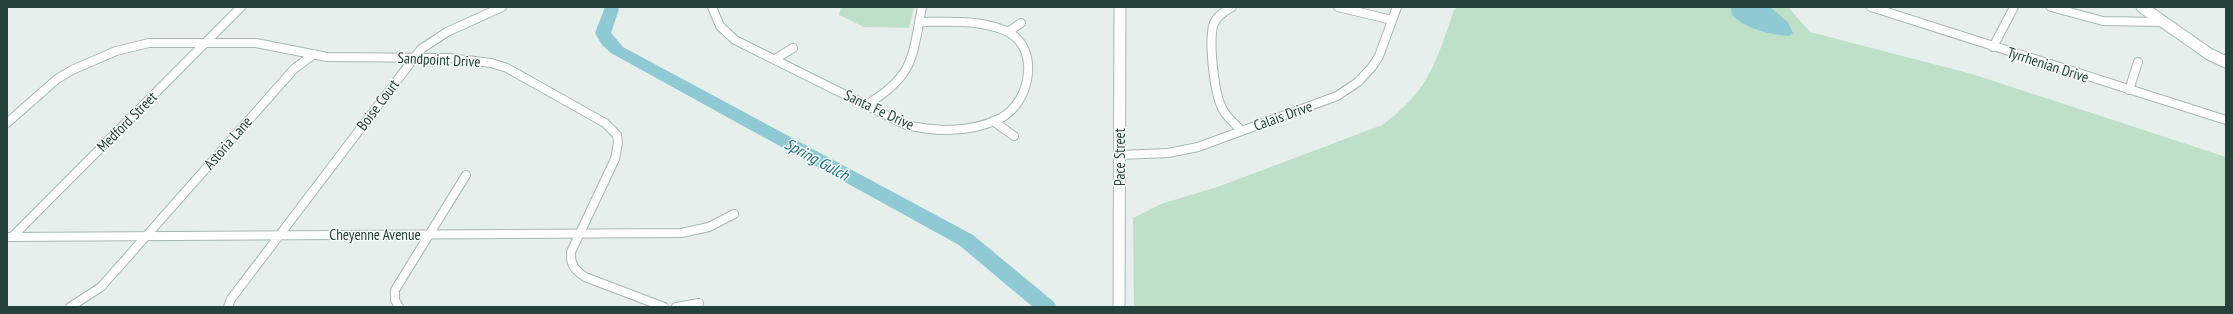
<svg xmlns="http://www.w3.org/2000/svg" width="2233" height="314" viewBox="0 0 2233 314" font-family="'PT Sans Narrow',sans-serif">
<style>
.green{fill:#bfe0c8}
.water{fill:#8ec9d4}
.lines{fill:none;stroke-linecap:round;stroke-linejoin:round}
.river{fill:#8ec9d4;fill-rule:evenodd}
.street-casing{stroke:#a8b8b2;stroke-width:10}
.secondary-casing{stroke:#a4bbb3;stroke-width:13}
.street{stroke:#fff;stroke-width:8}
.secondary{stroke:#fff;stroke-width:11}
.labels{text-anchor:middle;stroke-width:3;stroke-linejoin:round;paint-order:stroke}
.street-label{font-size:15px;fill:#24423a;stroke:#f7fbf9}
.water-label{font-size:16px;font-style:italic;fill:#1c6f80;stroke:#f7fbf9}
</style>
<rect width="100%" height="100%" fill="#e6efeb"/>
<path class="green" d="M841,7h73l-5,21 -45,-1 -25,-12z
M1458,7h330l22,25 162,42 254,83v150h-1092l-1,-89 28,-14 59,-18 162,-61c47,-34 54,-63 72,-115z"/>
<path class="water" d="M1731,7h39l18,15 5,11 -3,3c-19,-1 -45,-7 -58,-21z"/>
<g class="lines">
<path class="river" d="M605,7h12l2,2 -8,24 12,14 350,188 81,67 3,5h-24l-74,-62 -348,-192 -9,-8 -7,-12z"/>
<defs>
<path id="street" d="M712,7l8,19 15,14 171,85c31,7 65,8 95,-7 30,-16 40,-71 5,-87 -27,-12 -59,-9 -87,-9
M1232,7c-7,4 -17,10 -19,19 -4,18 1,66 9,82 4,9 13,16 20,23
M1338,7l54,13
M1871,7l355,113
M2051,7l52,14 60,1
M1008,32l13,-9
M1993,47l21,-40
M775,59l18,-11
M2129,90l9,-28
M866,105c48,-29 46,-46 56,-98
M993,121l21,15
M7,123l50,-44 15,-9 44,-19 33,-8h107l71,14 123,1 41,5 16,5 98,55 12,12 1,8 -3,16 -44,93c-1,13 4,18 14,25l79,30
M1120,155l48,-2 30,-6 139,-51 21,-14 14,-15 7,-11 18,-49
M7,237l674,-4 28,-6 25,-13
M12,237l229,-230
M70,307l31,-20 193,-218 20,-15
M228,307l3,-8 190,-250 26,-17 55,-25
M399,307l-4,-7v-10l71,-115
M676,307l23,-4"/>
<path id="secondary" d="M2142,7l67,47 17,8
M1119,307l1,-300"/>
</defs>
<use href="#street" class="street-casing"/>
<use href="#secondary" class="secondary-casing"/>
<use href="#street" class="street"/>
<use href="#secondary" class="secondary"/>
</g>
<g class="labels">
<g class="street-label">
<text transform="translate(439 60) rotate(3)" y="5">Sandpoint Drive</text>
<text transform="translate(2048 65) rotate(18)" y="5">Tyrrhenian Drive</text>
<text transform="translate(378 105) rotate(-53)" y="5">Boise Court</text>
<text transform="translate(879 110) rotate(25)" y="5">Santa Fe Drive</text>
<text transform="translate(1283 116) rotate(-20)" y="5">Calais Drive</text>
<text transform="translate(127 122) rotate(-45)" y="5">Medford Street</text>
<text transform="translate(228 143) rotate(-49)" y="5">Astoria Lane</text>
<text transform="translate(1120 157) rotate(-90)" y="5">Pace Street</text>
<text x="375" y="240">Cheyenne Avenue</text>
</g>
<g class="water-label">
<text transform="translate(817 159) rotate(29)" y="6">Spring Gulch</text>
</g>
</g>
<rect width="2233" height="314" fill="none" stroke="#24423a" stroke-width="16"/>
</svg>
